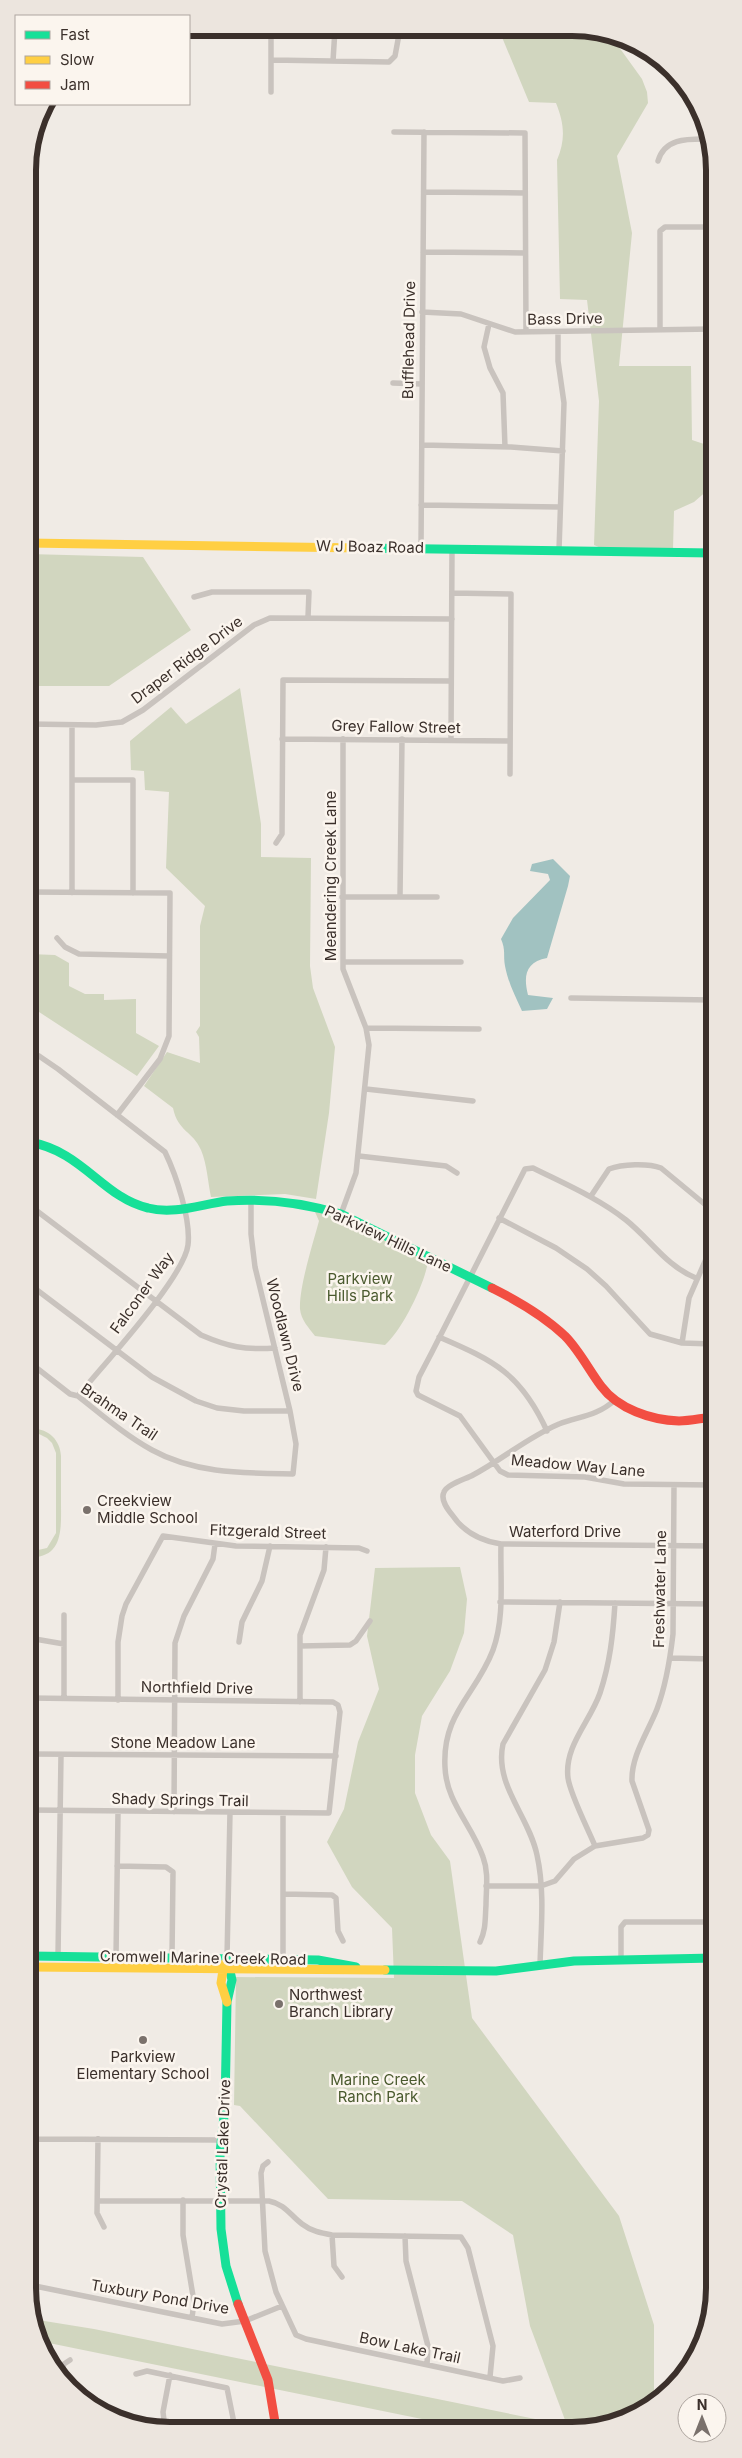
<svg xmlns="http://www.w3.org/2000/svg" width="742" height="2458" viewBox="0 0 742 2458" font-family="Inter,sans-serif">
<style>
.green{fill:#d1d6bf}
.water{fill:#a1c2c1}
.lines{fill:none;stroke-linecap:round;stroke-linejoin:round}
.street{stroke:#c9c3be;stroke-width:5.5}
.fast{stroke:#16e098;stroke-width:9}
.slow{stroke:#ffcf43;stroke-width:9}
.jam{stroke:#f24e42;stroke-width:9}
.poi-dot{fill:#7a716c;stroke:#fbf5ee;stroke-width:2}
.labels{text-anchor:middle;stroke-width:5;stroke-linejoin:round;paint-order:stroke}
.street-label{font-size:15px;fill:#3b302b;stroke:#fbf5ee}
.park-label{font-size:15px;fill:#4a5a2e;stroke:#fbf5ee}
.poi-label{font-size:15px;fill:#3b302b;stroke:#fbf5ee;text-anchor:start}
.rim{fill:none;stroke:#3b302b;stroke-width:6}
</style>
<rect width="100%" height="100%" fill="#f0ebe5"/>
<path class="green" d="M499,30h101l11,6 31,43 5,13 1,11 -31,53 15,77 -13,133h72l1,74 18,6 -1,43 -15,13 -20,9 -1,38 -72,-1 -7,-3 5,-144 -12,-101 -27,-1 -3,-139c9,-21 7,-37 -1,-57l-27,-1z
M28,554l115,3 48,73 -82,56h-81z
M240,688l21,136v33l50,1 -1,108 3,22 22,59 -6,66 -13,86 -31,-5 -74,3c-3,-14 -4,-33 -10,-47 -8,-19 -23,-18 -28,-42l-29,-22 23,-34 33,11 -1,-26 -3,-5 4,-6v-100l5,-20 -39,-38 3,-76 -24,-2 -1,-19 -13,-1 -1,-29 41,-34 15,17z
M29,954l26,1 14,8v23l16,8h19v6l32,-1v34l23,13 -22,30 -101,-66 -7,-26z
M318,1210l13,4 97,47c-3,23 -26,69 -43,84l-70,-9c-6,-8 -14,-16 -15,-27 -1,-22 13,-66 19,-88l-4,-9z
M29,1429c18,-2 31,10 32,27 0,16 0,31 0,47 0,24 3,56 -32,54v-5l18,-4 9,-15v-80l-4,-10 -5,-5 -10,-5 -8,1z
M460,1567l7,32 -3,34 -14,38 -28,45 -7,39v38l16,42 19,26 22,157 147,198 35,109v77l-11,10 -44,16h-31l-38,-102 -17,-91 -51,-34 -134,-2 -88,-93 -6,-1 2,-128 158,1 -2,-50 -40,-41 -25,-45 17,-33 14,-67 21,-53 -12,-53 8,-68z
M32,2319l62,10 451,92 -5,7h-74l-422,-86z"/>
<path class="water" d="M553,859l17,17 -2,10 -21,72c-21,4 -24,17 -19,37l25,3 -6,11 -25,2c-7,-15 -14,-29 -17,-45 -2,-12 1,-15 -4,-27l12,-21 37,-38 -2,-6 -18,-3 2,-7z"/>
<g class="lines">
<path class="street" d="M272,60l117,2 6,-6 5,-27
M333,61l2,-32
M271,92v-64
M394,132l131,1 1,199
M658,161c7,-24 31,-22 52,-22
M424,192l101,1
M423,252l102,1
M422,312l39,2 54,18 197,-3
M489,324l-5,23 6,21 13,25 2,54
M660,329v-98l5,-4h47
M558,332v29l6,42 -5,147
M393,383l28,1
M422,445l89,2 52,4
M421,505l138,2
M421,548l3,-416
M452,593l59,1 -1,180
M194,597l18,-5h97l-1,25
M28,724l68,1 26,-3 21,-12 111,-85 16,-7 182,1
M282,739l228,2
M451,740l1,-191
M72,780h61v113
M276,843l6,-9 1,-154 168,1
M29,892l141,1 -1,143 -9,23 -43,56
M72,893v-168
M342,897h95
M400,897l2,-158
M57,938l8,9 14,7 90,2
M343,962h118
M571,998l142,2
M366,1028l113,1
M29,1053l10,3 19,13 107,83c11,23 26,67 23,93 -4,33 -86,121 -110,151
M366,1089l107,12
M359,1156l87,10 11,7
M591,1196l18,-27c13,-5 39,-6 52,-1l52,43
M29,1205l172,130c28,12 43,15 74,13
M341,1214l15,-41 13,-128 -3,-17 -23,-59v-230
M499,1218l57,30 31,21 19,17 44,48 32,9 31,1
M696,1278c-30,-12 -45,-38 -70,-58 -28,-22 -61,-36 -93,-52l-8,1 -93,183 -13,25 -3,14 2,4 42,21 40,55 8,4 77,2 39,7 89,1
M29,1284l123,93 44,24 21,7 27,3h46
M439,1337c56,24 82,37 108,94
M682,1343l7,-45 24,-55
M29,1362l41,32 8,2c24,19 47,39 74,54 43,24 94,23 141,24l3,-30 -6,-33 -35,-144 -4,-33v-32
M615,1400c-18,16 -34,16 -56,24 -31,13 -56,35 -86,51 -7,4 -26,9 -29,17 -4,8 4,18 9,24 11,16 29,25 48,28l212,2
M500,1602l213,2
M64,1615v83
M29,1638l35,6
M239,1642l3,-20 20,-41 8,-35
M300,1646l50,-1 6,-4 14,-20
M670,1658l43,1
M30,1698l303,4 5,3 2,7 -11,101 -299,-3
M118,1700v-58l4,-26 4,-12 37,-68 73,10 123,2 8,3
M300,1702v-67l24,-65 2,-23
M30,1754l306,2
M174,1812l1,-169 9,-27 29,-57 2,-15
M283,1813v146
M595,1846c-7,-17 -25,-52 -27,-68 -4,-32 22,-56 32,-85 10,-30 13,-58 15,-90
M117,1866l49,1 7,5 -1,85
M486,1886h55l14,-5 19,-22 21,-13 48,-8 5,-3 1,-5 -17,-49c-1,-25 16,-49 25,-72 9,-24 13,-49 16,-75l1,-149
M283,1894l49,1 4,3 2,33 5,10
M480,1942c6,-12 5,-23 6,-37 0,-16 3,-32 -3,-48 -11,-32 -37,-55 -38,-90 -3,-54 31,-72 48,-117 12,-33 7,-71 8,-106
M58,1956l3,-201
M116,1957l2,-145
M227,1958l3,-146
M621,1959v-32l4,-5h89
M540,1965c1,-36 5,-74 -3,-110 -8,-39 -43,-70 -34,-111l42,-74 9,-28 6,-40
M30,2013l3,4v229l-3,33
M33,2139l187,1
M98,2139l-1,74 7,14
M268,2162l-5,4 -2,7 4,78 11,41 20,43 10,4 197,42 17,-3
M183,2200v35l11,67 -2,16
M98,2201h171c16,3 21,14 33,23 9,7 19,9 30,11l129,2 7,11 25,98 -3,31
M332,2235l2,31 8,11
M405,2236l1,25 22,85 -1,18
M30,2285l192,39 23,-3 37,-15
M61,2373l3,-9 6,-4
M136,2374l11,-3 80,17 8,40
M165,2428l-2,-16 7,-37
M235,2428l41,-4"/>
<path class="fast" d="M362,548l350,5
M29,1142c54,9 73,55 119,66 26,7 54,-4 79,-7 39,-3 77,2 114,13l151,74
M30,1956l288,4 38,7
M227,1958l5,22 -5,22 -2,105 -5,46 1,76 5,37 12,38
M385,1970l111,1 78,-10 140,-3"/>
<path class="slow" d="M28,543l334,5
M224,1964l-3,19 6,19
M30,1967l355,3"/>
<path class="jam" d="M492,1288c26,13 52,28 73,48 14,14 24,34 36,50 17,23 50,34 78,35 11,0 23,-3 34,-4
M238,2304l30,76 8,48"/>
</g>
<g class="poi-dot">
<circle cx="87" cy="1510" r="5"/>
<circle cx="279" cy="2004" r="5"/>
<circle cx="143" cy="2040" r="5"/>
</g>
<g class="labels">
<g class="street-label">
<text transform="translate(565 319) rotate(-1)" y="5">Bass Drive</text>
<text transform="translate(409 340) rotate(-89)" y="5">Bufflehead Drive</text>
<text transform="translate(370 547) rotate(1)" y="5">W J Boaz Road</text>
<text transform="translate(187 660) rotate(-37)" y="5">Draper Ridge Drive</text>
<text transform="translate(396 727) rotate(1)" y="5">Grey Fallow Street</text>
<text transform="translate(331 876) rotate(-90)" y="5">Meandering Creek Lane</text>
<text transform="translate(388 1239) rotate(25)" y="5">Parkview Hills Lane</text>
<text transform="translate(142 1293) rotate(-54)" y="5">Falconer Way</text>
<text transform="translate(285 1335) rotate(76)" y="5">Woodlawn Drive</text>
<text transform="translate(119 1412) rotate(34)" y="5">Brahma Trail</text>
<text transform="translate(578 1466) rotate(5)" y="5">Meadow Way Lane</text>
<text transform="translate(268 1532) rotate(2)" y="5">Fitzgerald Street</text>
<text x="565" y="1537">Waterford Drive</text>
<text transform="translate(660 1589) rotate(-89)" y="5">Freshwater Lane</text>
<text transform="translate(197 1688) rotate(1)" y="5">Northfield Drive</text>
<text x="183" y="1748">Stone Meadow Lane</text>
<text transform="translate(180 1800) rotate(1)" y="5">Shady Springs Trail</text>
<text transform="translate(203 1958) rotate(1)" y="5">Cromwell Marine Creek Road</text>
<text transform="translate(223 2144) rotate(-88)" y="5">Crystal Lake Drive</text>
<text transform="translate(160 2297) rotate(10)" y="5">Tuxbury Pond Drive</text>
<text transform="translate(410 2348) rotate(12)" y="5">Bow Lake Trail</text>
</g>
<g class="park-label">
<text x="360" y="1284">Parkview<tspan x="360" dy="17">Hills Park</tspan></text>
<text x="378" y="2085">Marine Creek<tspan x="378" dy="17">Ranch Park</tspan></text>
</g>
<g class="poi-label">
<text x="97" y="1506">Creekview<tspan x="97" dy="17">Middle School</tspan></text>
<text x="289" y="2000">Northwest<tspan x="289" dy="17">Branch Library</tspan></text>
<text x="143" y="2062" text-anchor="middle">Parkview<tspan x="143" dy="17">Elementary School</tspan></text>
</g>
</g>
<path d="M0 0H742V2458H0ZM170 36H572A134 134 0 0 1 706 170V2288A134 134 0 0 1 572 2422H170A134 134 0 0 1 36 2288V170A134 134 0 0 1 170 36Z" fill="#ece5de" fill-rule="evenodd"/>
<path class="rim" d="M170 36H572A134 134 0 0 1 706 170V2288A134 134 0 0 1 572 2422H170A134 134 0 0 1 36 2288V170A134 134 0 0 1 170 36Z"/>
<rect x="15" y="15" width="175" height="90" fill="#fbf5ee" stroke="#aea6a0"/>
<rect x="25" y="31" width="25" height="8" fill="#16e098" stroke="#aea6a0"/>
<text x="60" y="40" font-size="15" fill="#3b302b">Fast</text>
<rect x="25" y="56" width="25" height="8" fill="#ffcf43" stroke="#aea6a0"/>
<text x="60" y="65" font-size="15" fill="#3b302b">Slow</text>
<rect x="25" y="81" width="25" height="8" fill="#f24e42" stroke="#aea6a0"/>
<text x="60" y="90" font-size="15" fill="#3b302b">Jam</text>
<g transform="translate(702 2418)"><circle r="24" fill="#fbf5ee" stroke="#aea6a0"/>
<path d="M0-4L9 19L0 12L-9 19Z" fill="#7a716c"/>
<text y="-8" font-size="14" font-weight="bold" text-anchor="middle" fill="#3b302b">N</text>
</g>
</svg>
